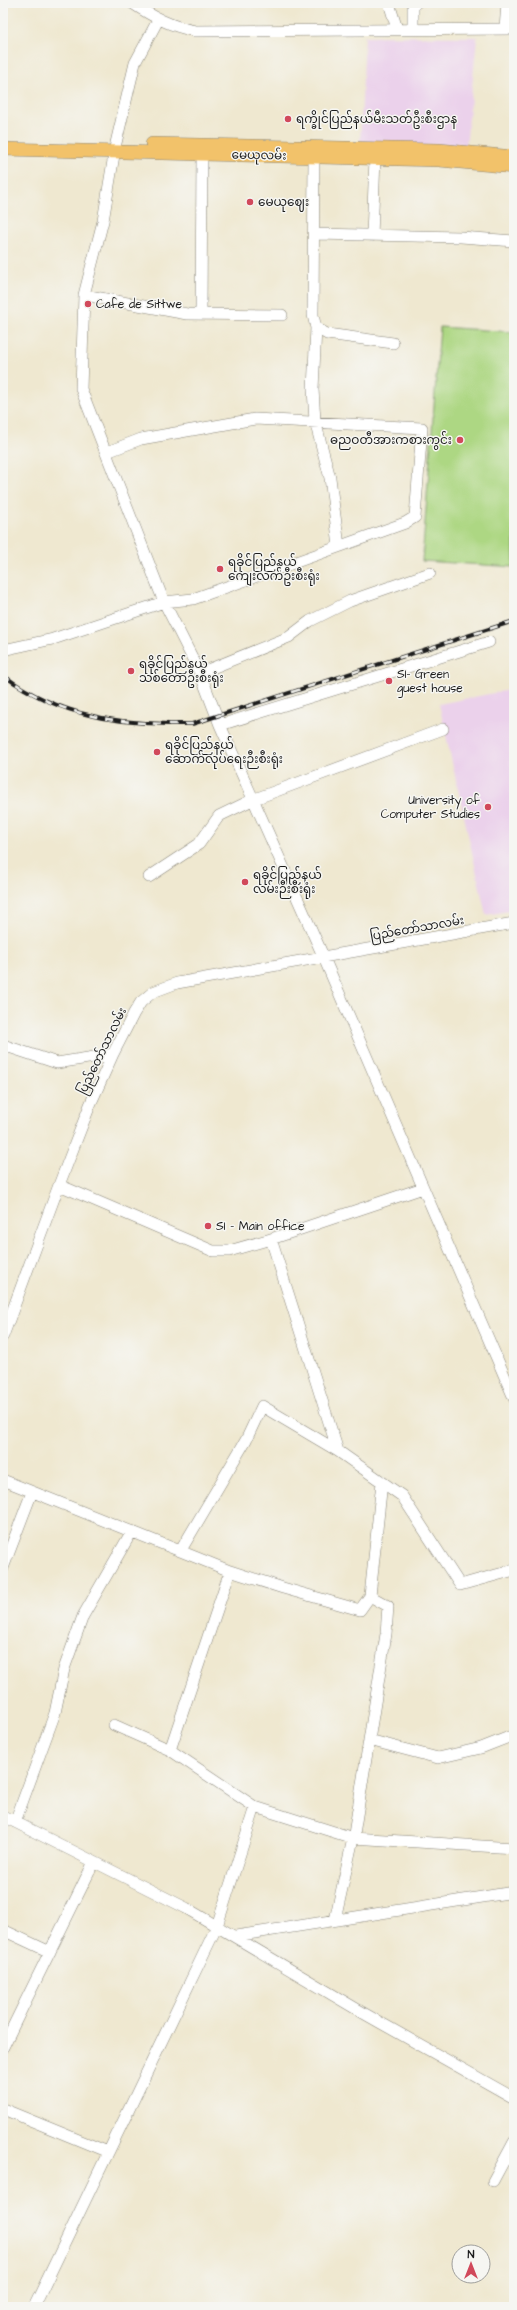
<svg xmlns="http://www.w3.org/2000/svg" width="517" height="2310" viewBox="0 0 517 2310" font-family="'Architects Daughter','Noto Sans Myanmar',sans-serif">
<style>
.built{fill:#ebd1eb}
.green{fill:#add783;stroke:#647a50}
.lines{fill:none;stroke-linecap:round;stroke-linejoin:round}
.minor-casing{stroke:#868276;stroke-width:12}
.major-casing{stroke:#868276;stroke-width:14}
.minor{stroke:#fff;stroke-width:11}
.major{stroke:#f2c26a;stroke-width:13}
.rail-casing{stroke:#1c1c1c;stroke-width:4}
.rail{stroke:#f6f6f2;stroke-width:2.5;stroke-dasharray:8;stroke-linecap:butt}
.poi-dot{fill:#d1495b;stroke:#f6f6f2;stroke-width:1.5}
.labels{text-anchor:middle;stroke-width:3;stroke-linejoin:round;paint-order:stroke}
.poi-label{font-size:12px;fill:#1c1c1c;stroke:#f6f6f2;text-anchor:start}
.street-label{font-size:12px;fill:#1c1c1c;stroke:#f6f6f2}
</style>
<rect width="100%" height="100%" fill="#f6f6f2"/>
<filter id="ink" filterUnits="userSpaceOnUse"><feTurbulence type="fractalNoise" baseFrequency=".025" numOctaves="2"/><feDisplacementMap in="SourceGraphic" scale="8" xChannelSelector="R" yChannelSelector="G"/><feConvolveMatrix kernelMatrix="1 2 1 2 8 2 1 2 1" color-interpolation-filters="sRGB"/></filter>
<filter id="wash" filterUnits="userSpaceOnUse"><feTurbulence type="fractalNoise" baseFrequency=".012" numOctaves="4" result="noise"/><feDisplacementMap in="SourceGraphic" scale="16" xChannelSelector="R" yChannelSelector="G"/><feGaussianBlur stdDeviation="0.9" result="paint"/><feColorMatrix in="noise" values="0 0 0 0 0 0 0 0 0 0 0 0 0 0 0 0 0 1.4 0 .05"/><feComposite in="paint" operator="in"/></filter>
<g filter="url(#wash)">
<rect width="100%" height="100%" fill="#efe8d0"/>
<path class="built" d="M365,36l112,1 -11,111 -106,-5z
M514,689v221l-28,5 -47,-211z"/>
<path class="green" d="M440,327l74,5v235l-92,-6z"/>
</g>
<g filter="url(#ink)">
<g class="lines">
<defs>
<path id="minor" d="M132,3c21,14 38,23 63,28l319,-2
M389,3l8,26
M158,20l-23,43 -19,80 -13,78 -19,74 -3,94 83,213 36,71 20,52 104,233 190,440
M413,29v-23l3,-3
M505,29l2,-26
M314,157l-1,158 3,13 11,6 66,9
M315,234l146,3 53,4
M372,236l3,-78
M84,295l103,19 95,1
M201,314l1,-160
M316,328l-3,61 2,32 15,57 9,68
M3,650l50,-11 111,-37 29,-3 212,-76 10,-6 7,-89 -167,-9 -114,20 -34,13
M200,673l89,-36 21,-16 40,-20 80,-28
M220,725l269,-83
M149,877l50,-33 20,-28 33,-16 191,-71
M3,1045l54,18 56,-9
M59,1185l154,66h16l42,-12
M3,1336l56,-151 31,-80 23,-51 21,-41 7,-11 12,-10 24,-9 337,-60
M338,1451l-67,-212 152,-51
M3,1480l227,91 53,17 77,22 10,-14 18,10 -2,28 -32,200 -19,86
M181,1550l65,-110 16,-34 76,45 64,45 58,89 54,-15
M3,1568l29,-76
M230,1571l-60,179 85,57 98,31 161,10
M370,1596l12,-114
M114,1725l56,25
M369,1740l69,18 43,-10 33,-13
M3,1816l183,92 179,106 149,84
M15,1822l40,-109 9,-44 19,-53 49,-85
M3,1930l47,22
M236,1936l278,-44
M3,2047l91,-185
M3,2109l105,43
M493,2181l21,-39
M3,2306l2,1
M34,2307l183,-381 38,-119"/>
<path id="major" d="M152,144l287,6 75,7
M3,149l436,11 75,7"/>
</defs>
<use href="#minor" class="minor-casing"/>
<use href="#major" class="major-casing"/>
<use href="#minor" class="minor"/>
<use href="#major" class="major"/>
<defs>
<path id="rail" d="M3,675c58,43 119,50 189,49l322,-103"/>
</defs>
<use href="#rail" class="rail-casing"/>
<use href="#rail" class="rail"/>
</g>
</g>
<g class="poi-dot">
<circle cx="288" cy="119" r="4"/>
<circle cx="250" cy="202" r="4"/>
<circle cx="88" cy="304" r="4"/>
<circle cx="460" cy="440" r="4"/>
<circle cx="220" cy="569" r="4"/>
<circle cx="131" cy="671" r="4"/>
<circle cx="389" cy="681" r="4"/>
<circle cx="157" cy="752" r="4"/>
<circle cx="488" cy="807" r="4"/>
<circle cx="245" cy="882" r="4"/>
<circle cx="208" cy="1226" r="4"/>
</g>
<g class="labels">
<g class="poi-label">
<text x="296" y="123">ရက္ခိုင်ပြည်နယ်မီးသတ်ဦးစီးဌာန</text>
<text x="258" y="206">မေယုဈေး</text>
<text x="96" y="308">Cafe de Sittwe</text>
<text x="452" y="444" text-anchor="end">ဓညဝတီအားကစားကွင်း</text>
<text x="228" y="566">ရခိုင်ပြည်နယ်<tspan x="228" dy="14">ကျေးလက်ဦးစီးရုံး</tspan></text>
<text x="139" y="668">ရခိုင်ပြည်နယ်<tspan x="139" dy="14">သစ်တောဦးစီးရုံး</tspan></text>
<text x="397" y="678">SI- Green<tspan x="397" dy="14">guest house</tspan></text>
<text x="165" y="749">ရခိုင်ပြည်နယ်<tspan x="165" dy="14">ဆောက်လုပ်ရေးဉီးစီးရုံး</tspan></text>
<text x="480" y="804" text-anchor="end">University of<tspan x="480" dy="14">Computer Studies</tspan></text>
<text x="253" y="879">ရခိုင်ပြည်နယ်<tspan x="253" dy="14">လမ်းဉီးစီးရုံး</tspan></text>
<text x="216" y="1230">SI - Main office</text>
</g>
<g class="street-label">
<text transform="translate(259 155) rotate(1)" y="4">မေယုလမ်း</text>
<text transform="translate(417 928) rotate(-10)" y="4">ပြည်တော်သာလမ်း</text>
<text transform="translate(102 1051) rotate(-64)" y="4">ပြည်တော်သာလမ်း</text>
</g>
</g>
<rect width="517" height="2310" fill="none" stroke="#f6f6f2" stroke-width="16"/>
<g transform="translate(471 2264)"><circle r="19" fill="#f6f6f2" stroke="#9f9f9c"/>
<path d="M0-3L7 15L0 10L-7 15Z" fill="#d1495b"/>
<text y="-6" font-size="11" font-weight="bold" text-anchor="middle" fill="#1c1c1c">N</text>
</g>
</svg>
